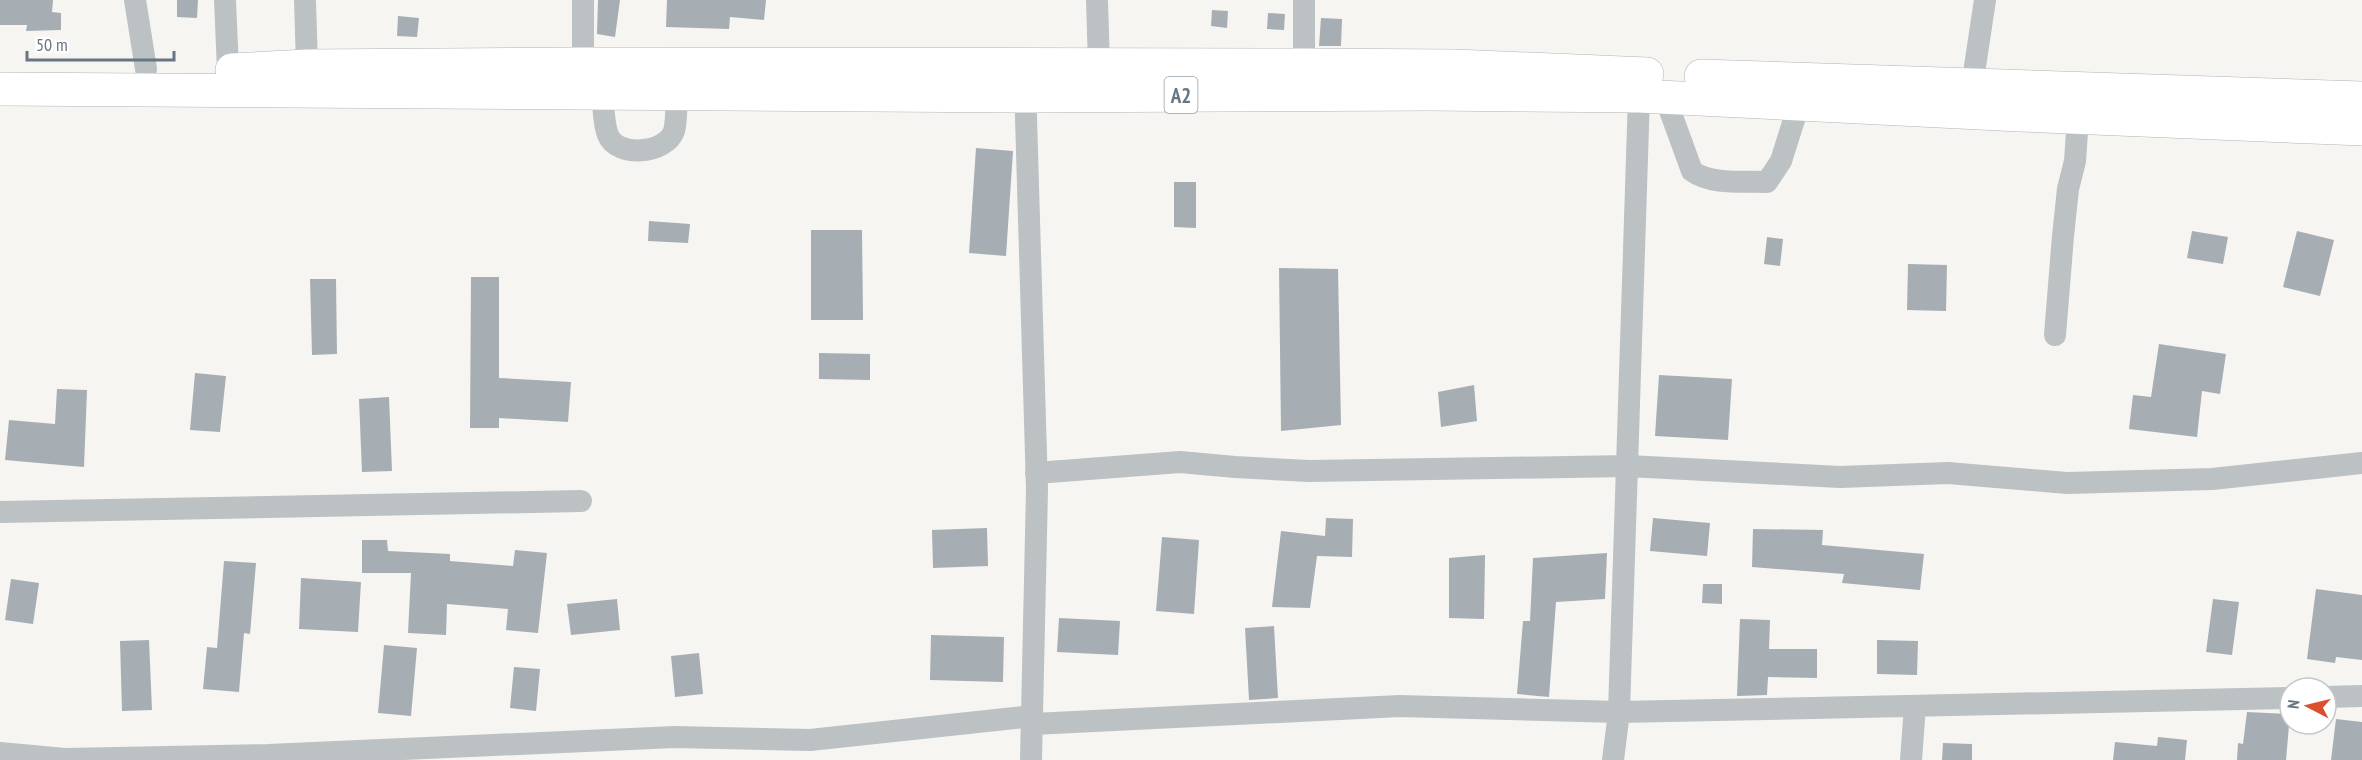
<svg xmlns="http://www.w3.org/2000/svg" width="2362" height="760" font-family="'PT Sans Narrow',sans-serif">
	<rect width="100%" height="100%" fill="#f6f5f2"/>
	<path fill="#a6aeb3" d="M0,0H53L52,12L61,13V30L26,31L27,25H0Z
		M177,0H198L197,18L177,17Z
		M598,0H620L615,37L597,34Z
		M667,0H766L764,20L730,17L729,29L666,27Z
		M1212,10L1228,11L1227,28L1211,26Z
		M1268,13L1285,14L1284,30L1267,29Z
		M398,16L419,18L417,37L397,36Z
		M1321,18L1342,19L1341,46H1319Z
		M976,148L1013,151L1006,256L969,253Z
		M1174,182H1196V228L1174,227Z
		M649,221L690,224L688,243L648,241Z
		M811,230H862L863,320H811Z
		M2192,231L2228,237L2223,264L2187,258Z
		M2297,231L2334,240L2320,296L2283,287Z
		M1767,237L1783,239L1780,266L1764,264Z
		M1908,264L1947,265L1946,311L1907,310Z
		M1279,268L1338,269L1341,425L1281,431Z
		M471,277H499V378L571,382L568,422L499,418V428H470Z
		M310,279H336L337,354L312,355Z
		M2159,344L2226,354L2220,394L2202,391L2197,437L2129,429L2133,395L2151,397Z
		M819,353L870,354V380L819,379Z
		M195,373L226,376L220,432L190,430Z
		M1659,375L1732,379L1728,440L1655,436Z
		M1474,385L1477,421L1441,427L1438,392Z
		M57,389L87,390L84,467L5,460L9,420L55,424Z
		M389,397L392,471L362,472L359,399Z
		M1326,518L1353,519L1352,557L1317,556L1310,608L1272,607L1281,531L1325,536Z
		M1653,518L1710,523L1707,556L1650,551Z
		M987,528L988,566L933,568L932,530Z
		M1753,529L1823,530L1822,545L1924,554L1920,590L1842,583L1844,574L1752,567Z
		M1162,537L1199,540L1194,614L1156,611Z
		M362,540H387L388,551L450,554V561L513,566L515,550L547,553L538,633L506,630L508,609L447,604L446,635L408,633L411,573H362Z
		M1607,553L1605,599L1556,602L1549,697L1517,694L1523,621H1530L1533,558Z
		M1485,555L1484,619L1449,618V558Z
		M224,561L256,563L250,634L244,633L239,692L203,689L207,647L217,648Z
		M301,578L361,582L358,632L299,629Z
		M11,579L39,583L33,624L5,620Z
		M1703,584H1722V604L1702,603Z
		M2316,589L2362,595V660L2336,657L2335,663L2307,659Z
		M617,599L620,630L571,635L567,604Z
		M2213,599L2239,602L2232,655L2206,652Z
		M1059,618L1120,621L1118,655L1057,652Z
		M1740,619L1770,620L1769,649H1817V678L1768,677L1767,695L1737,696Z
		M1274,626L1278,698L1249,700L1245,628Z
		M931,635L1004,637L1003,682L930,680Z
		M149,640L152,710L122,711L120,641Z
		M1877,640L1918,641L1917,675L1877,674Z
		M384,645L417,648L411,716L378,713Z
		M699,653L703,694L675,697L671,656Z
		M514,667L540,669L536,711L510,708Z
		M2247,712L2290,714L2286,760H2237L2238,743L2243,744Z
		M2336,719L2362,722V760H2331Z
		M2158,737L2187,740L2185,760H2113L2115,742L2157,746Z
		M1943,743L1972,744V760H1942Z"/>
	<g fill="none" stroke-linecap="round" stroke-linejoin="round">
		<g stroke="#b0b4b7" stroke-width="34">
			<path id="highway" d="M232,70L307,66L583,64L1304,65L1455,66L1647,74
				M1701,76L2362,98
				M0,89L1026,96L1430,94L1639,96L2020,115L2362,129"/>
		</g>
		<path stroke="#bcc1c4" stroke-width="22" d="M135,0L146,69
			M225,0L228,70
			M305,0L307,66
			M1097,0L1099,66
			M583,64V0
			M1304,65V0
			M1025,84L1037,489L1031,760
			M1972,86L1985,0
			M602,93C604,106 603,123 608,135C617,158 666,154 674,131C677,120 676,105 677,94
			M1665,97L1692,171C1711,185 1743,181 1767,182L1781,161L1799,104
			M2055,335L2063,236L2068,189L2075,161L2078,117
			M1036,473L1180,462L1235,467L1309,471L1628,466L1840,477L1948,473L2067,483L2212,479L2362,463
			M0,512L581,501
			M2326,697L2362,696
			M1033,724L1400,706L1619,712L2290,698
			M0,753L65,759L268,755L675,737L810,740L1033,716
			M1613,760L1619,712L1639,96
			M1911,760L1915,706"/>
		<use href="#highway" stroke="#fff" stroke-width="33"/>
	</g>
	<g text-anchor="middle" dominant-baseline="central" stroke-width="6" stroke-linejoin="round" paint-order="stroke">
		<rect fill="#fff" stroke="#949fa8" stroke-width="1.5" x="1164.5" y="77" width="33" height="36" rx="4.5"/>
		<g font-size="21" font-weight="bold" fill="#667682">
			<text x="1181" y="95">A2</text>
		</g>
	</g>
	<g transform="translate(2308 706) rotate(277)"><circle r="28" fill="#ffffff" stroke="#c2c8cd" stroke-width="1.5"/>
	<path d="M0-4.5L10 22L0 15L-10 22Z" fill="#da502e"/>
	<text y="-9" font-size="16" font-weight="bold" text-anchor="middle" fill="#667682">N</text>
	</g>
	<path d="M27 51v9h147v-9" fill="none" stroke="#667682" stroke-width="3"/>
	<text x="36" y="51" font-size="18" fill="#667682" stroke="#ffffff" stroke-width="4.5" paint-order="stroke">50 m</text>
</svg>
